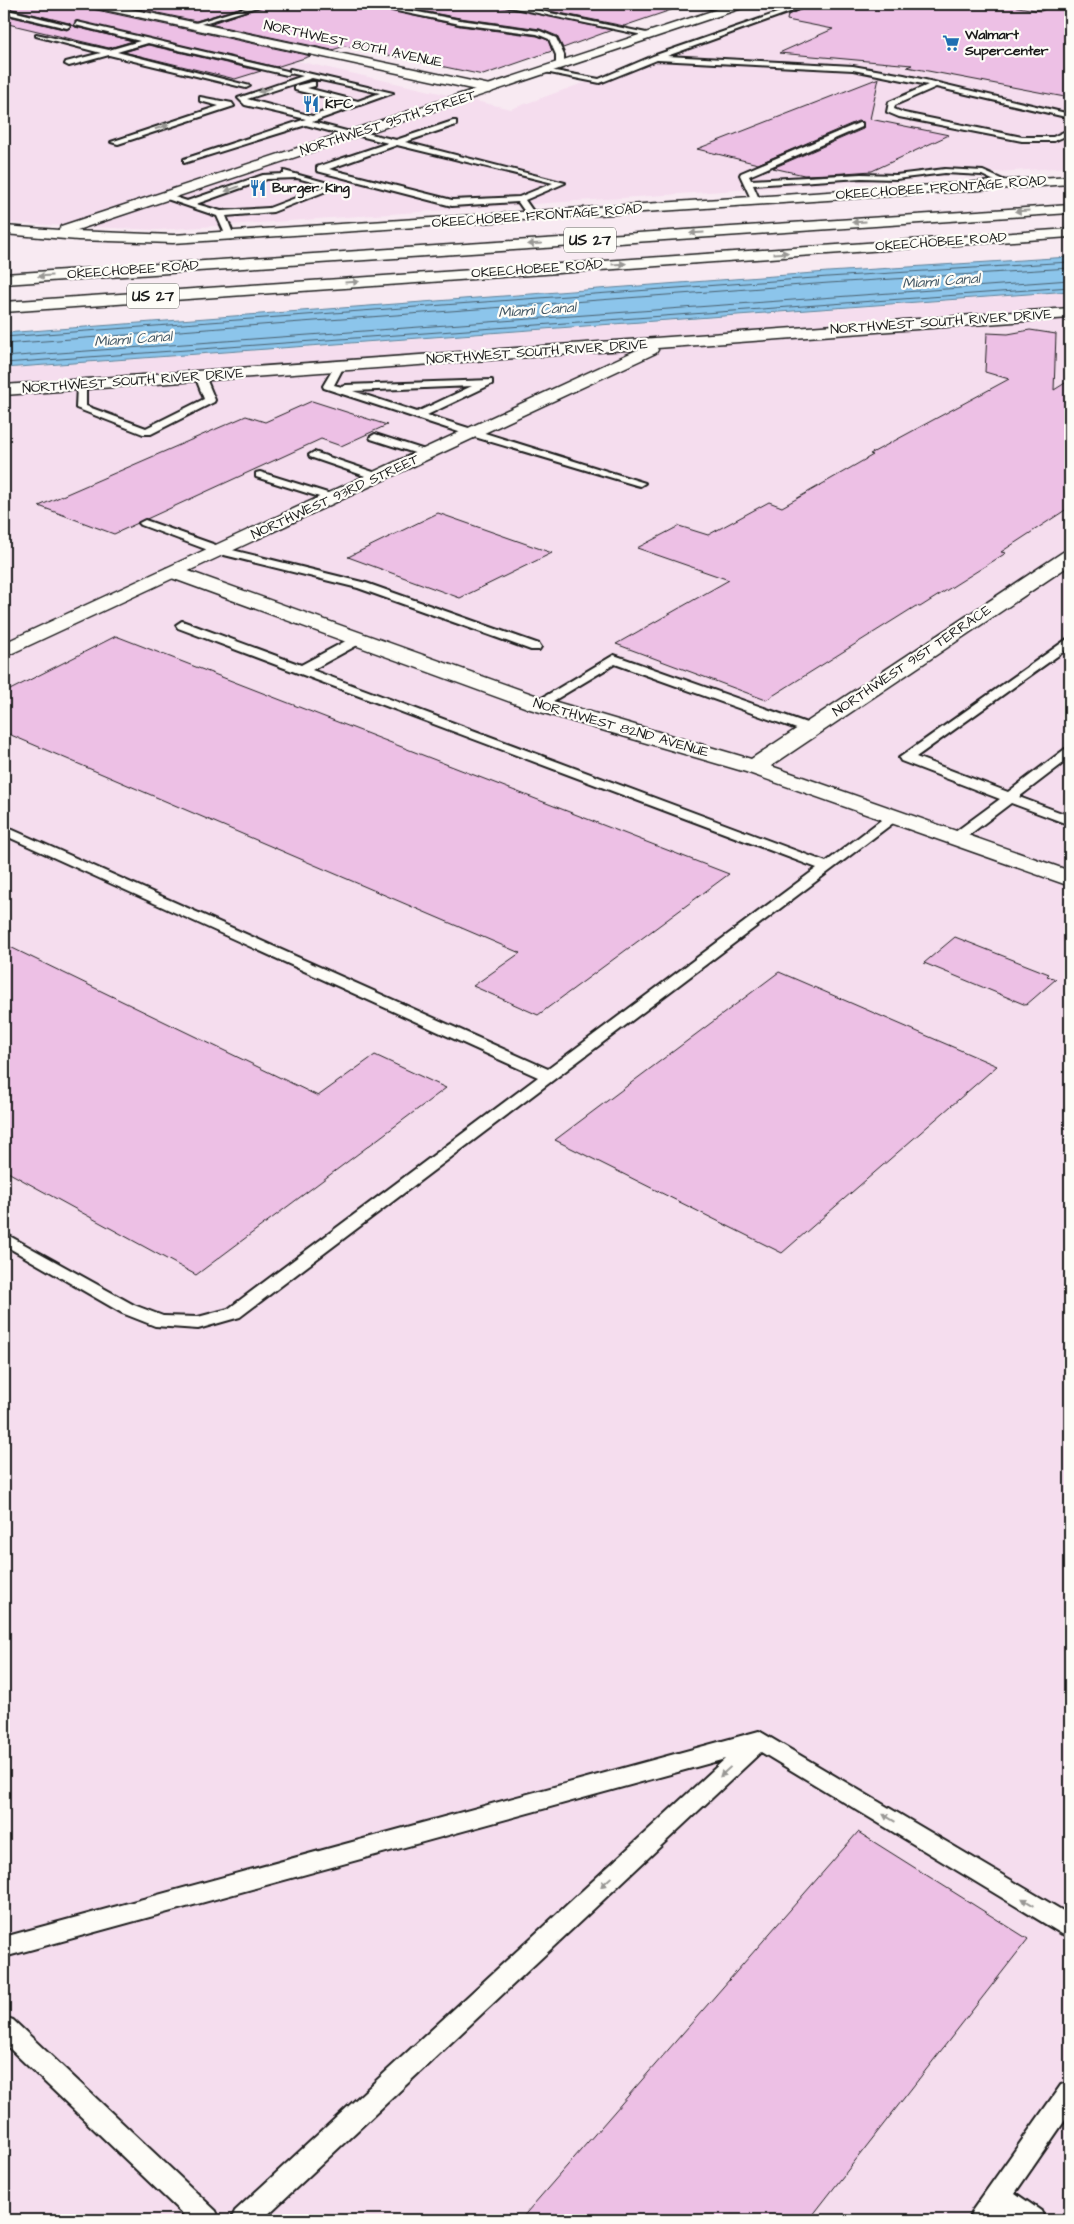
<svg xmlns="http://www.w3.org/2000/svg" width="1074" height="2224" font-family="'Architects Daughter',sans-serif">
	<rect width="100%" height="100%" fill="#f8eaf2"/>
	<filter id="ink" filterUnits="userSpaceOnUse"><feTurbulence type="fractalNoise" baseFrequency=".02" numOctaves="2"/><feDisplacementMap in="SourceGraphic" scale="10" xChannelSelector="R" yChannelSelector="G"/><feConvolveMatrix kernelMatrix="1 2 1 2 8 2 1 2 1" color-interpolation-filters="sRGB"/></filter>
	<g filter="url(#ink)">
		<path fill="#f5ddee" d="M4,4H42L511,109L802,4H1070V167L158,230L4,223Z
			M1070,292V2220H4V369Z"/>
		<path fill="#8cc5eb" stroke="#5f8198" d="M1070,257V291L4,368V333L828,272Z"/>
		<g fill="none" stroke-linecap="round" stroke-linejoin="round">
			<path stroke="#49606f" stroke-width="1" d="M4,337L828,277L1070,262
				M4,344L829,283L1070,268
				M4,357L1070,280
				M4,363L1070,287"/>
		</g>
		<path fill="#edc0e5" stroke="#1c1c1c" d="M4,4H84L92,9L311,56L276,67L75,21V27L133,41L109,48L4,23V15L67,30L72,26L69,23L4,7Z
			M115,4H252L196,21Z
			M269,4H361L460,26L537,36L548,40L552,51L483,75L345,46L332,50L209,24Z
			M384,4H493L612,30L563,48L557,36L540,29L460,18Z
			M515,4H673L674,9L624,26Z
			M814,4H1001L1041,11L1058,4H1070V98L907,67L912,65L779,53L833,29L787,20L788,15Z
			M148,45L261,71L235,79L124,52Z
			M879,78L870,119L949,135L872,171L830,174L804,175L773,168L863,129V122L858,121L758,164L697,149Z
			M1030,330L1056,334L1054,390L1070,380V507L1001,552L1006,553L920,607L916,606L766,700L616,644L729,580L637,548L679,526L708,535L769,502L782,507L873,455L870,454L1009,379L985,372L987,333L1008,334Z
			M312,401L387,425L341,446L321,439L114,534L39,506L246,416L265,422Z
			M438,513L552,553L460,598L348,557Z
			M116,636L729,874L538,1015L473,986L520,953L4,732V693Z
			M955,937L1049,974L1047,976L1056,979L1026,1005L924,963Z
			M4,944L318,1096L375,1055L446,1088L196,1275L4,1170Z
			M779,972L997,1066L782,1253L555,1140Z
			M858,1832L1028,1939L809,2220H520Z"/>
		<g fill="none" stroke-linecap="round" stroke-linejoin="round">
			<g stroke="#1c1c1c" stroke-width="4">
				<path id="service" d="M258,4H267L194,26L189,25Z
					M363,4H375L460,20L540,31L556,38L564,55V66L560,68L556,66V55L549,39L537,34L460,24Z
					M495,4H507L656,35L652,37Z
					M693,4H705L730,10L727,12Z
					M803,4H812L667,56L853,66L904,75L1070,114V118L936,87L895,105L894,109L904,113L1022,137H1053L1070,129V134L1054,141H1022L899,117L887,112L889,102L928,85L853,70L657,60L600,83L540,71L544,69L599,79L653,56Z
					M4,9L69,25L70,26L67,28L4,13Z
					M77,22L287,71L291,73L287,75L148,43L117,52L250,86L246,88L109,55L69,66L65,64L66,62L101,53L36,36V34L109,50L140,41L75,25Z
					M290,69L393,93L312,122L354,133L358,131L396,140L453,121H456V125L405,142L565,183L525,200L537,217L533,220L530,219L518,202L452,206L317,171V167L388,143L356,135L352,137L306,125L184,163V159L306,119L245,105L238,98L303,76L290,73ZM312,78L380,93L358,101L307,88L315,86V82H312L295,86V90L350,103L312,116L247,99ZM397,145L553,183L519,197L452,200L329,169Z
					M200,97L232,103L234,106L118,144L111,142L219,106L200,101Z
					M859,123H862V127L749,176L751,180L861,174L896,175L945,169L983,171L1010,183L1003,185L982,175L945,173L896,179L861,178L753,185L760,201L753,203L740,175L741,173Z
					M284,171L339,186L273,212L226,216L234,236L230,239L226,236L217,216L161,197L165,194L187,201L263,175L284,174ZM297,178L327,186L269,208L221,211L196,204L267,179Z
					M339,363L344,366L334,385L342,387L346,385L492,380V384L427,415L645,483L640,486L636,485L468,435L324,388L323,386L336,364ZM472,386L417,412L353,391Z
					M196,374L205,376L215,400L214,402L151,434H143L76,408L77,385L86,383V406L146,428L204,399L195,376Z
					M375,434L431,452L432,454L427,457L371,439L370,437Z
					M314,452L382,475L383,477L378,480L374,479L310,457L309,455Z
					M260,472L337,496L338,498L333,501L329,500L256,477V473Z
					M145,520L224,548L366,583L539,644L541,647L539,650H531L358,588L216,553L141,525L139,523Z
					M182,621L301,665L355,636H363L365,639L363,642L312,670L826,862L889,814H899L901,817L240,1317L198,1329L155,1326L122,1313L4,1245V1233L134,1305L163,1316L198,1317L228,1309L538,1077L4,835V826L548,1069L817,868L178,628L176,625Z
					M1070,637V647L916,757L1008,792L1065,749L1070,748V758L1019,797L1070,816V825L1011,803L961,841H951L949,838L951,835L1000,799L901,761L899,758Z
					M614,655L815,726L816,729L810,733L805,732L615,664L543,707H533L532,704Z
					M759,1731L1070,1915V1937L1062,1934L761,1752L262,2220H231L235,2211L725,1759L4,1957V1937Z
					M4,2017L13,2020L216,2211L220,2220H189L4,2043Z
					M1070,2082V2113L1015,2193L1041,2211L1045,2220H1011L1001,2213L996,2220H968L972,2211L1061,2085Z"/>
			</g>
			<g stroke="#1c1c1c" stroke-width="3">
				<path id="minor" d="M86,4H107L490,85L496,89L490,93L92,7Z
					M1070,550V565L771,766L1070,871V886L746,772L530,709L166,576L163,572L166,568H180L546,699L751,759L1063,552Z"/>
			</g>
			<g stroke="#1c1c1c" stroke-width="3">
				<path id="tertiary" d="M733,4H750L748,6L74,231L173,235L1070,176V184L173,243L78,240L4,234V226L59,230L61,226Z
					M1070,308V318L657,348L658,350L656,353L4,657V643L639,349L4,395V385Z"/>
			</g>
			<g stroke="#1c1c1c" stroke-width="3">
				<path id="trunk" d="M1070,205V213L4,284V274Z
					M1070,229V237L4,312V302Z"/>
			</g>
			<use href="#service" fill="#fdfcf7" fill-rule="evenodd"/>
			<use href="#minor" fill="#fdfcf7" fill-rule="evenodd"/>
			<use href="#tertiary" fill="#fdfcf7" fill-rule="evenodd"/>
			<use href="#trunk" fill="#fdfcf7" fill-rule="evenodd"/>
		</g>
		<defs><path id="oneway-solid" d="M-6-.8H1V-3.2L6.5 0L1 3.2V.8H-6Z" transform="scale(1.25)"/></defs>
		<g fill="#989794">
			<use href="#oneway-solid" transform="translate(265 90) rotate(162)"/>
			<use href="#oneway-solid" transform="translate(162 127) rotate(-18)"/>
			<use href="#oneway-solid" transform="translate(232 189) rotate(161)"/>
			<use href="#oneway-solid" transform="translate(1022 211) rotate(177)"/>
			<use href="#oneway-solid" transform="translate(859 222) rotate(176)"/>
			<use href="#oneway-solid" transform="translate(697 233) rotate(176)"/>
			<use href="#oneway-solid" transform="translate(535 244) rotate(176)"/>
			<use href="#oneway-solid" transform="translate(781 253) rotate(-4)"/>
			<use href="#oneway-solid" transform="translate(619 264) rotate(-4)"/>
			<use href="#oneway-solid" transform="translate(45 276) rotate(176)"/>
			<use href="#oneway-solid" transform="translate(352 282) rotate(-4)"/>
			<use href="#oneway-solid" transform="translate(725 1772) rotate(137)"/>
			<use href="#oneway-solid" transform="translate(889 1818) rotate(-149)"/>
			<use href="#oneway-solid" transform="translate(606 1882) rotate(137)"/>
			<use href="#oneway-solid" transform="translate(1028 1902) rotate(-149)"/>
		</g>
	</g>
	<defs>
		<g id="supermarket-bare" transform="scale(1.35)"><path d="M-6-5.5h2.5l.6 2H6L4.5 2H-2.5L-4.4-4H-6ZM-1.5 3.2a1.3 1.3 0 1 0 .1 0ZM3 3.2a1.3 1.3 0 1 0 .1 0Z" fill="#1f6fb2" stroke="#fdfcf7" stroke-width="2.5" paint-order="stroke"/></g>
		<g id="restaurant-bare" transform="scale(1.35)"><path d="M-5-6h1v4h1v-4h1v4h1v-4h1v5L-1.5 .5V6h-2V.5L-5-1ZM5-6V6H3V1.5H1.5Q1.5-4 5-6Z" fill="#1f6fb2" stroke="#fdfcf7" stroke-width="2.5" paint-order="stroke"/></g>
	</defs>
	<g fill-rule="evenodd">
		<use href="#supermarket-bare" x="951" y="43"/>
		<use href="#restaurant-bare" x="311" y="104"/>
		<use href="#restaurant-bare" x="258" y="188"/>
	</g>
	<g text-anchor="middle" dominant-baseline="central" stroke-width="4.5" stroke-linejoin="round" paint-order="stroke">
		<g font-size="14" font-weight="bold" fill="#1c1c1c" stroke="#fdfcf7" text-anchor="start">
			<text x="965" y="35">Walmart<tspan x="965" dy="16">Supercenter</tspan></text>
			<text x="325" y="104">KFC</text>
			<text x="272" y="188">Burger King</text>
		</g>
		<g font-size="14" fill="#1c1c1c" stroke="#fdfcf7">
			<text transform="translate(353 44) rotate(12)">NORTHWEST 80TH AVENUE</text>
			<text transform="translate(388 123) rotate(-18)">NORTHWEST 95TH STREET</text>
			<text transform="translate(941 188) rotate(-4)">OKEECHOBEE FRONTAGE ROAD</text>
			<text transform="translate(537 216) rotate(-4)">OKEECHOBEE FRONTAGE ROAD</text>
			<text transform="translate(941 242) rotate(-4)">OKEECHOBEE ROAD</text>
			<text transform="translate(537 269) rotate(-4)">OKEECHOBEE ROAD</text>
			<text transform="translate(133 270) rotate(-4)">OKEECHOBEE ROAD</text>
			<text transform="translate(941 322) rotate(-4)">NORTHWEST SOUTH RIVER DRIVE</text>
			<text transform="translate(537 352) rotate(-4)">NORTHWEST SOUTH RIVER DRIVE</text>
			<text transform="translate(133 381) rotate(-4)">NORTHWEST SOUTH RIVER DRIVE</text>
			<text transform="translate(335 497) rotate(-25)">NORTHWEST 93RD STREET</text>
			<text transform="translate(912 661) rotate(-34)">NORTHWEST 91ST TERRACE</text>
			<text transform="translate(621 728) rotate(16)">NORTHWEST 82ND AVENUE</text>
		</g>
		<g fill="#fdfcf7" stroke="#605f5e" stroke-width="1">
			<rect x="564" y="227.5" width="52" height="25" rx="4"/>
			<rect x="127" y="283.5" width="52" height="25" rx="4"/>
		</g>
		<g font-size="15" font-weight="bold" fill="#1c1c1c">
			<text x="590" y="240">US 27</text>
			<text x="153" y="296">US 27</text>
		</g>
		<g font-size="15" font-style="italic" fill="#435764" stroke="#fdfcf7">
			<text transform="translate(941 281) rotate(-4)">Miami Canal</text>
			<text transform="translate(537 310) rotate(-4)">Miami Canal</text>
			<text transform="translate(133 339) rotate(-4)">Miami Canal</text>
		</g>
	</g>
	<rect width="1074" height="2224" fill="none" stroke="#fdfcf7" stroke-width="20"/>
	<rect x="10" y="10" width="1054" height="2204" fill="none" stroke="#1c1c1c" stroke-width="2" filter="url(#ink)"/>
</svg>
